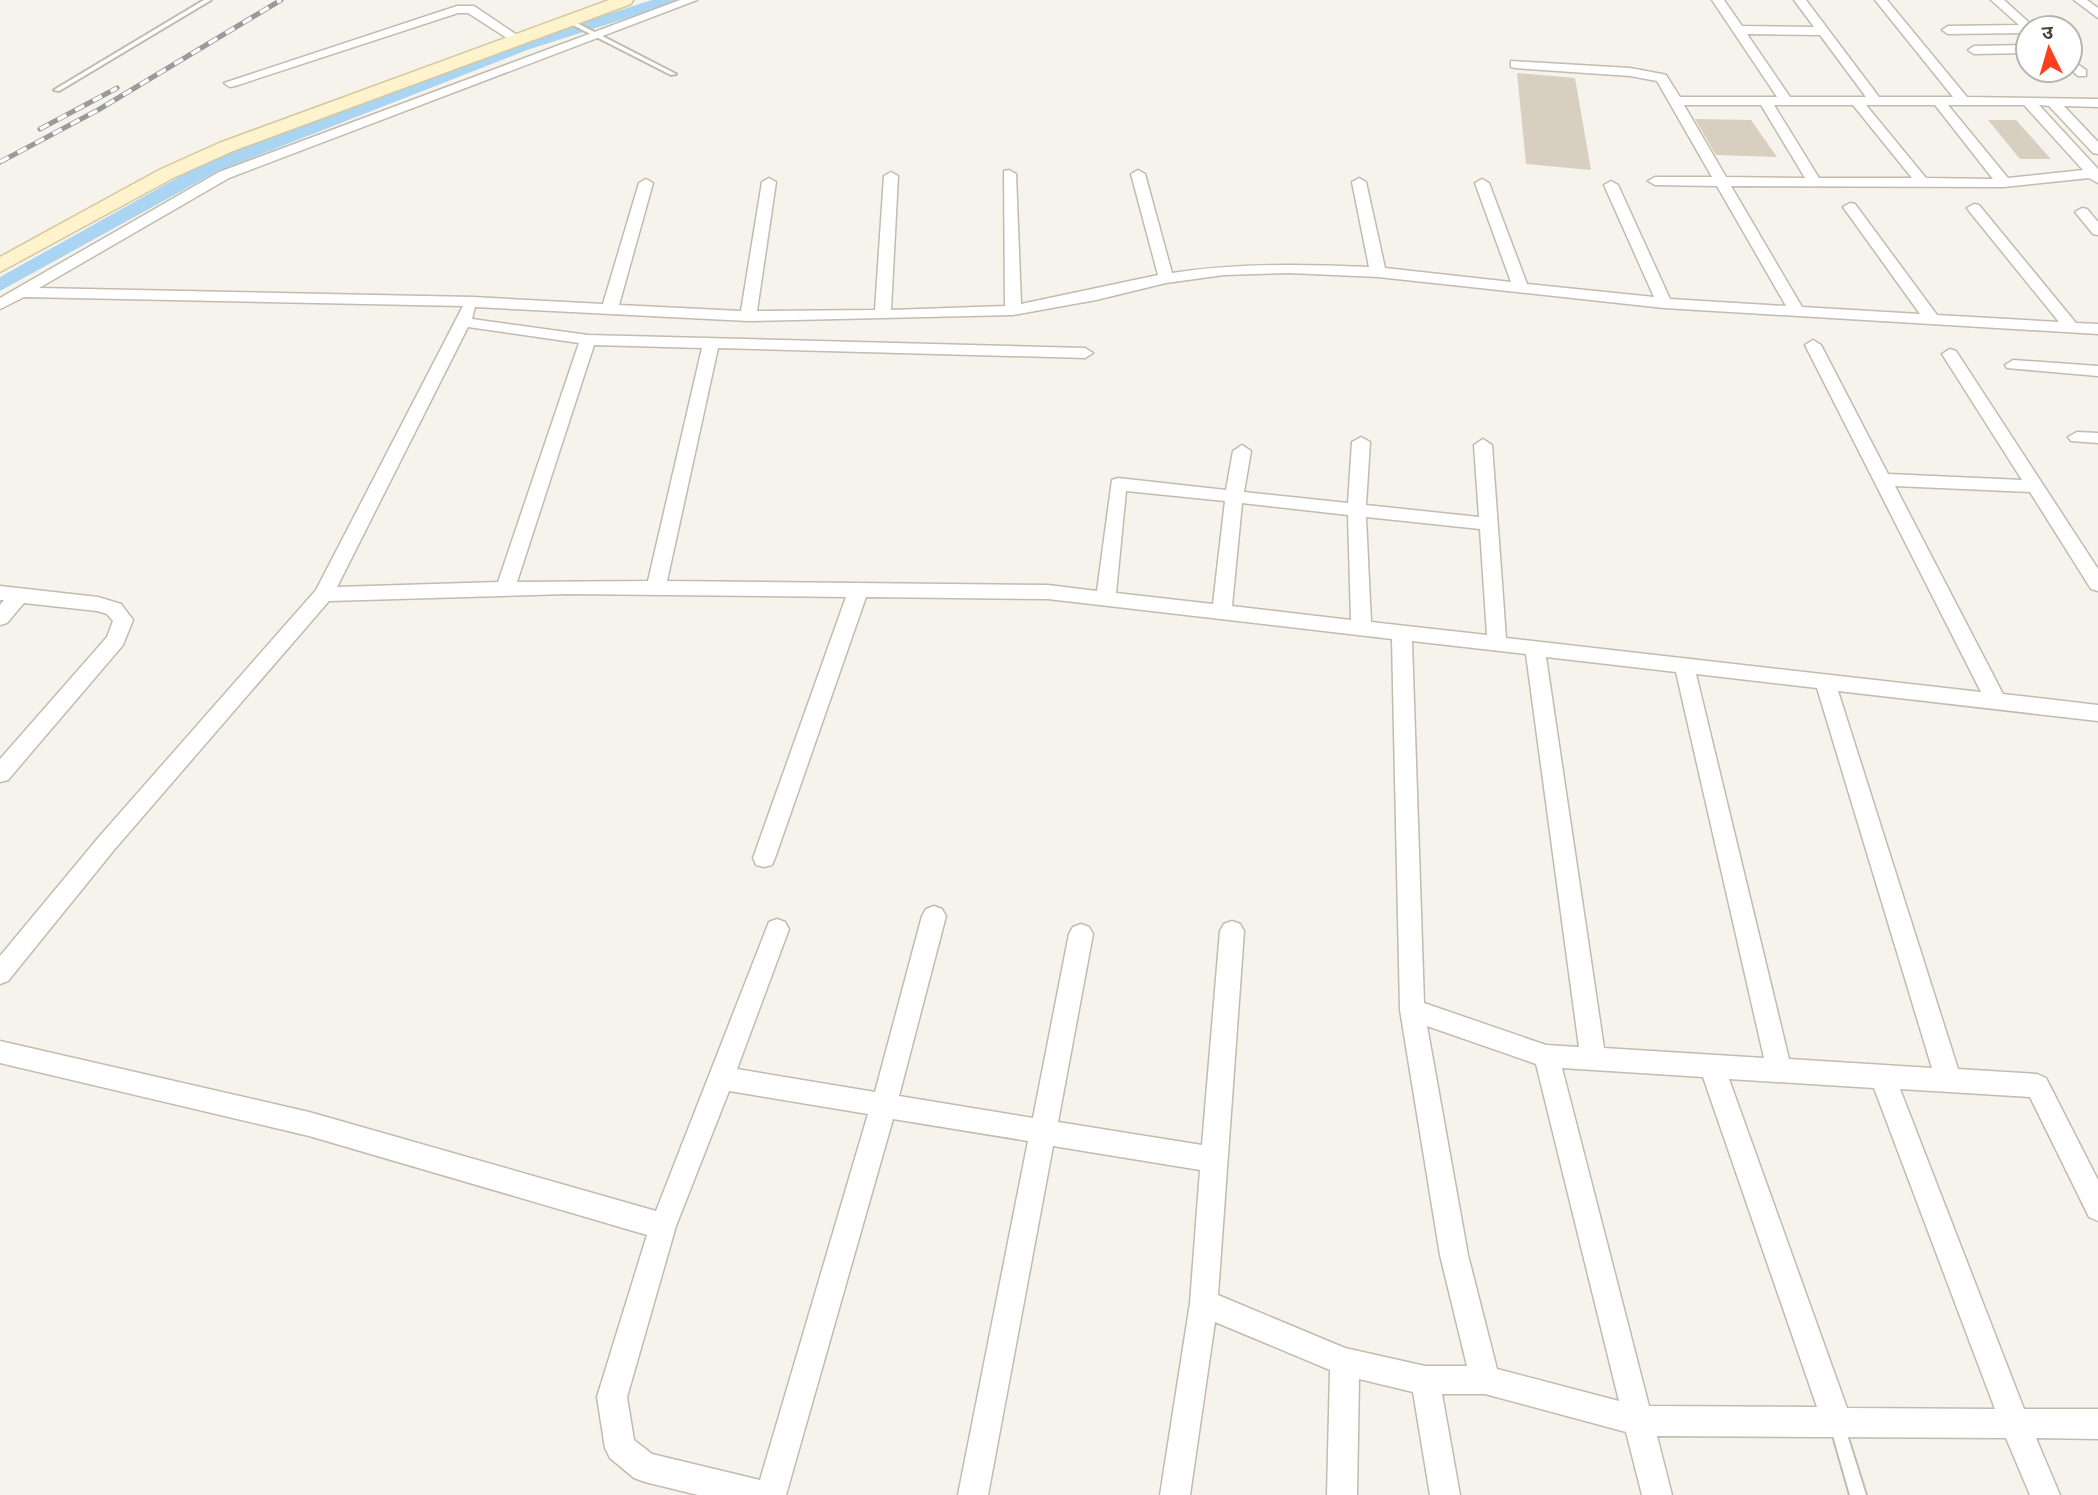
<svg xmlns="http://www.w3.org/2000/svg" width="2098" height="1495" font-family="'Alegreya Sans','Noto Sans Devanagari',sans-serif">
	<rect width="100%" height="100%" fill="#f6f3ec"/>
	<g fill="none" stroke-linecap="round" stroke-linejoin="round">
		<path fill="#a9d4f2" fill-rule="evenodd" d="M652,0H676L674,3L527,50L216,172L0,291V277L202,164L515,44Z"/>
	</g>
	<path fill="#d8cfc1" d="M1517,73L1575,78L1591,170L1526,164Z
		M1695,119L1751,120L1777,157L1716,155Z
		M1988,120H2016L2051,159H2020Z"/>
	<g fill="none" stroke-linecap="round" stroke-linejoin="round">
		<g stroke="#c2bbae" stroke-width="4">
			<path id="lane" d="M204,0H211L59,91L54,90Z
				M565,19H569L676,74L671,75L565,21Z
				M1837,1418L1842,1420L1844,1425L1866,1495H1850L1830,1425L1832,1420Z"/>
		</g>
		<g stroke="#c2bbae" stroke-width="3">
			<path id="street" d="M680,0H697L229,178L39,288L473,297L603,304L639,183L646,179L653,183L619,305L741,311L762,182L769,178L776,182L757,311L875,310L884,176L891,172L898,176L891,310L1005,306L1004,171L1009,170L1016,174L1021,304L1158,275L1131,174L1138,170L1145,174L1172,273C1238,263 1303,264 1369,267L1352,182L1359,178L1366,182L1385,268L1511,282L1475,183L1482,179L1489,183L1527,284L1654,297L1604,185L1611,181L1618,185L1670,299L1786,306L1717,186L1655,185L1648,181L1655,177H1712L1657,81L1630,76L1515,68L1511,67V61L1630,68L1662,74L1666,75L1680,97H1777L1712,0H1724L1742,26L1814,27L1794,0H1806L1879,97H1953L1875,0H1887L1967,97L2098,99V107L2064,106L2098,142V154L2093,153L2049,106L2039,105L2098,169V183L2089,178L2004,187L1731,186L1802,307L1920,314L1843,207L1850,203L1855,204L1937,315L2059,322L1969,211L1967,208L1974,204L1979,205L2076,323L2098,324V334L1664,308L1378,277L1290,273L1224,275L1166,283L1096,300L1013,315L748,321L475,307L472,319L588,335L1085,348L1093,353L1085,358L718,348L667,581L1048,585L1097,591L1112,480L1118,478L1226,490L1233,451L1242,445L1251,451L1244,492L1348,503L1352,442L1361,437L1370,442L1366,505L1479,517L1474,445L1483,439L1492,445L1506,638L1981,692L1805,345L1813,340L1821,345L1888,474L2022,480L1942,354L1950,349L1956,351L2098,569V591L2091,589L2030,492L1895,486L2003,694L2098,705V721L1838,691L1958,1069L2037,1074L2046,1078L2098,1180V1221L2089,1217L2030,1097L1900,1089L2024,1409H2098V1439L2036,1438L2060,1495H2030L2006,1438L1657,1436L1672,1495H1642L1626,1432L1485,1394H1442L1460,1495H1430L1413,1392L1359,1379L1357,1495H1327L1330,1370L1215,1322L1190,1495H1160L1190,1303L1200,1170L1053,1146L988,1495H958L1028,1141L893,1119L786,1495H698L645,1482L634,1478L610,1458L605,1448L597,1397L647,1235L309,1136L0,1063V1041L309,1112L656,1211L769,922L777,919L785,922L789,929L737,1069L875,1092L922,916L926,909L934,906L942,909L946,916L899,1096L1033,1118L1069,934L1073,927L1081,924L1089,927L1093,934L1058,1122L1202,1145L1220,931L1224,924L1232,921L1240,924L1244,931L1218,1295L1345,1348L1425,1366H1467L1440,1255L1400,1010L1392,639L1048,599L866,597L775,858L772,865L764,867L756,865L753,858L846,597L568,594L329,601L114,850L8,981L0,984V956L98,838L316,590L463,306L24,297L0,309V298L219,172ZM1747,34L1820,35L1866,97H1790ZM1684,105H1761L1805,178L1726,177ZM1774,105H1853L1912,178H1819ZM1866,105H1935L1993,179L1926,178ZM1948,105H2024L2083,170L2008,178ZM468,327L579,343L498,582L337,587ZM594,345L702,348L648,581L517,582ZM1126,491L1225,501L1213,604L1116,593ZM1242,503L1348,515L1351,620L1232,606ZM1366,517L1480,529L1487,635L1371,622ZM1412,641L1526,654L1579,1047L1546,1045L1424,1003ZM1546,657L1676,672L1764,1058L1604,1048ZM1696,674L1817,688L1932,1068L1789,1059ZM1427,1026L1536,1064L1619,1401L1497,1369L1468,1255ZM1562,1068L1703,1077L1817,1407L1649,1406ZM1729,1079L1874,1088L1995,1409L1847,1408ZM729,1091L868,1114L760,1480L652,1454L634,1440L627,1397L676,1226Z
				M1991,0H2004L2035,28H2028V33L1948,34L1942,30L1948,26L2019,25Z
				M2074,0H2087L2098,8V18Z
				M457,6H474L523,39L513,42L468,13H458L235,86L230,87L224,83Z
				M2028,45V53L1974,54L1968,50L1974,46Z
				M2070,59L2086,70V76H2078L2070,69Z
				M2082,208L2087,209L2098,222V235L2093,234L2075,212Z
				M2013,360L2098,366V376L2007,368L2005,365Z
				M2077,432L2098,433V443L2071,441L2068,437Z
				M0,586L98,597L121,604L133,620L123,645L8,780L0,782V759L107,637L113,621L107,614L97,611L24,603L7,623L0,625V605L4,600H0Z"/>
		</g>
		<g stroke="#d6c79b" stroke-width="3">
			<path id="secondary" d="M609,0H633L631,4L233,151L173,178L0,272V257L159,170L219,143Z"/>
		</g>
		<use href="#lane" fill="#fff" fill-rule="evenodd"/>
		<use href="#street" fill="#fff" fill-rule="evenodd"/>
		<use href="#secondary" fill="#fff3cd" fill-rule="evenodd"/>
		<g stroke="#9a9a9a" stroke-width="5">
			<path id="rail" d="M40,129L117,88
				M0,162L98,110L281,0"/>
		</g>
		<use href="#rail" stroke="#fff" stroke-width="3.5" stroke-dasharray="10" stroke-linecap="butt"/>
	</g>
	<g transform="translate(2049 49) rotate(355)"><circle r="33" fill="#ffffff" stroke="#b7b4b0" stroke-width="2"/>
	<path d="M0-5L12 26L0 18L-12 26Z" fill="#fc3f1d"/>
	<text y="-10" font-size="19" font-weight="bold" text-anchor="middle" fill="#4b4439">उ</text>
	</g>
</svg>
